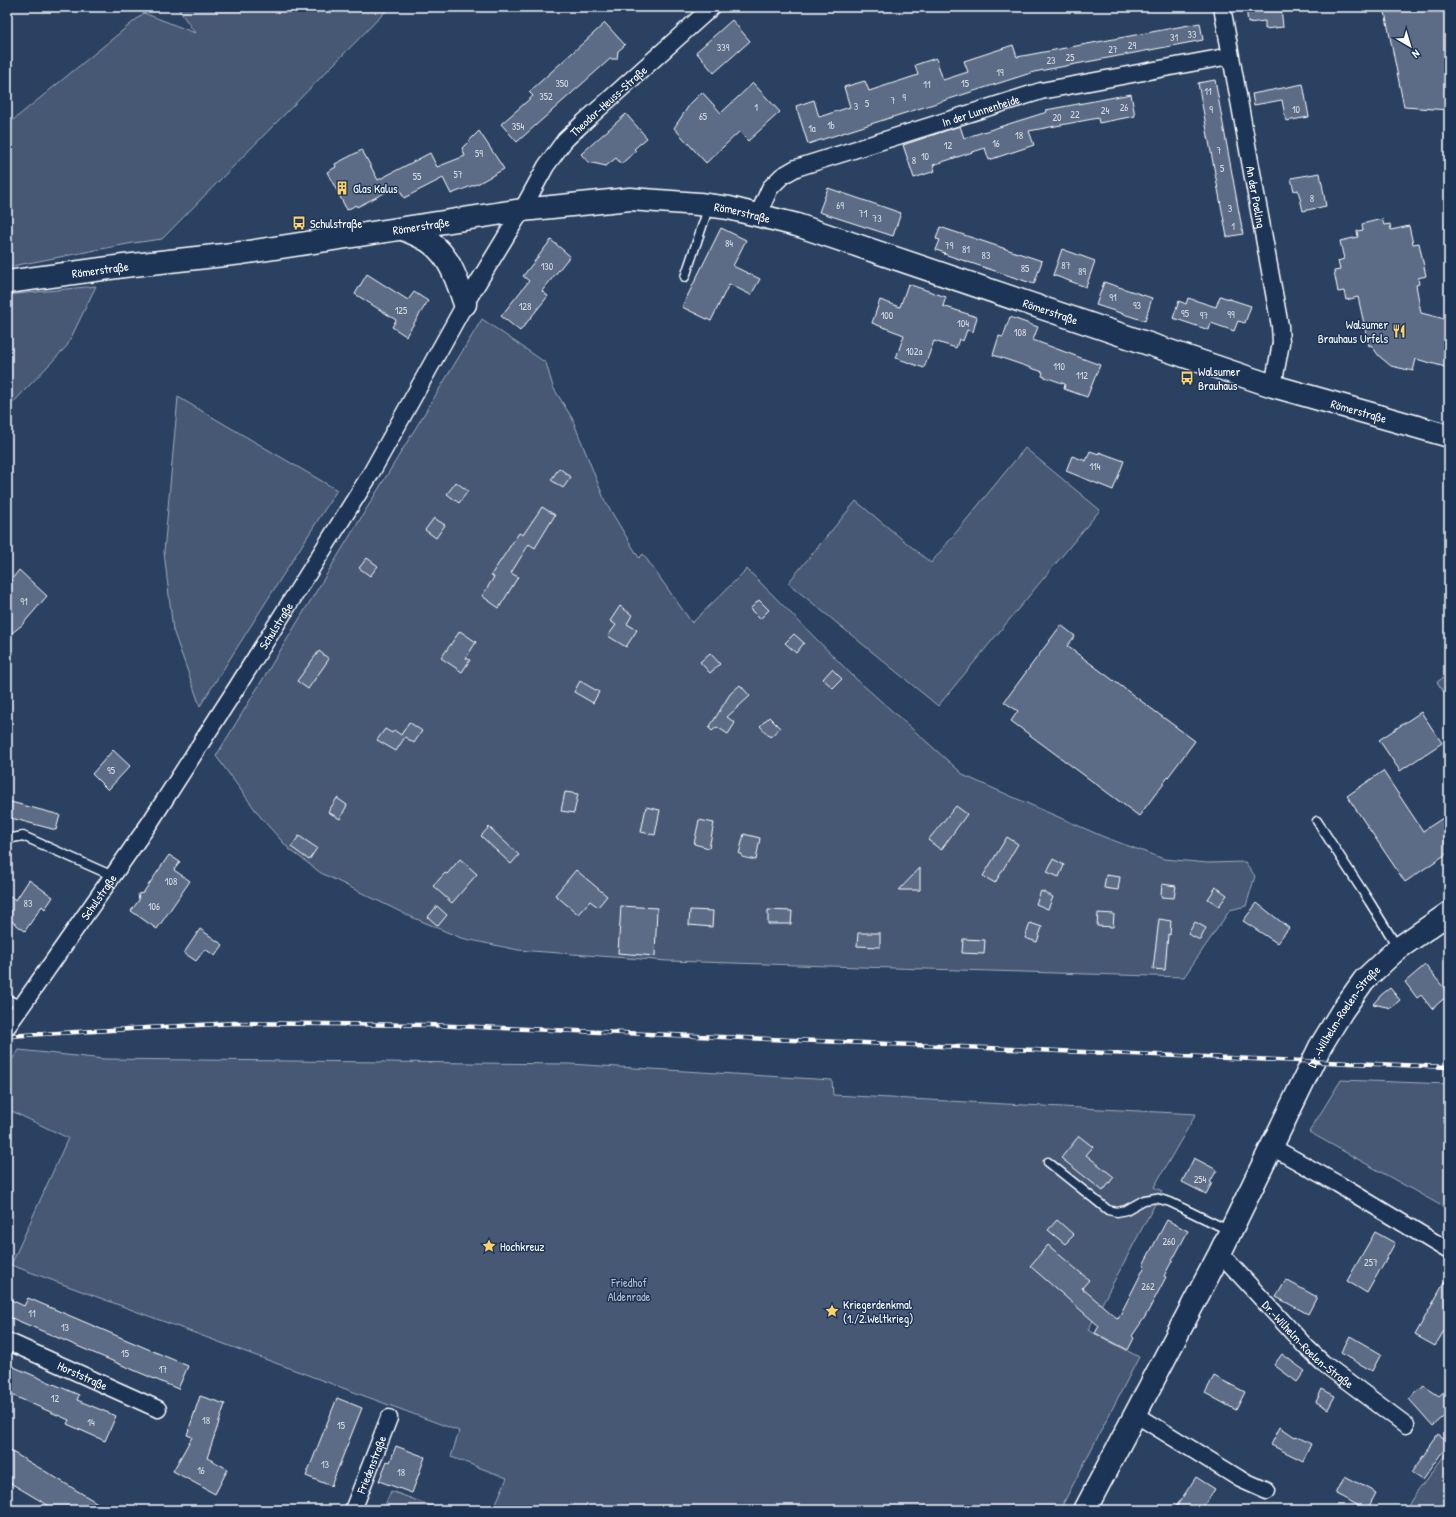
<svg xmlns="http://www.w3.org/2000/svg" width="1456" height="1517" font-family="'Patrick Hand',sans-serif">
	<rect width="100%" height="100%" fill="#2a4161"/>
	<filter id="ink" filterUnits="userSpaceOnUse"><feTurbulence type="fractalNoise" baseFrequency=".025" numOctaves="2"/><feDisplacementMap in="SourceGraphic" scale="8" xChannelSelector="R" yChannelSelector="G"/><feConvolveMatrix kernelMatrix="1 2 1 2 8 2 1 2 1" color-interpolation-filters="sRGB"/></filter>
	<g filter="url(#ink)">
		<path fill="#465975" stroke="#a2acba" d="M177,7H390L162,239L133,243L7,267V125L144,13L195,33Z
			M96,286L67,346L7,409V295Z
			M482,319L546,363L553,387L572,418L605,501L639,558L643,554L692,623L747,569L854,677L965,776L1104,837L1164,859L1208,863L1245,862L1255,876L1246,906L1230,910L1184,977L668,961L518,950L461,938L407,915L321,873L289,849L262,819L216,756Z
			M178,397L337,490L200,706L173,630L164,552Z
			M1025,448L1100,510L938,706L788,583L856,501L931,563Z
			M1449,674V700L1437,682Z
			M19,1050L104,1059L569,1064L832,1080L833,1095L1196,1114L1154,1187L1162,1191L1088,1330L1139,1357L1060,1510H493L507,1478L451,1457L459,1431L11,1265L68,1138L7,1109V1066Z
			M1341,1080L1449,1084V1210L1309,1132Z
			M1449,1449V1510H1404Z
			M391,1491L443,1510H383Z"/>
		<path fill="#5b6c86" stroke="#fff" d="M1246,7H1281L1283,27L1265,29V21L1248,23Z
			M1384,7H1449V110L1404,107Z
			M732,20L750,41L714,73L696,52Z
			M605,23L625,45L618,51L617,59H610L517,142L501,124L533,96L529,92Z
			M1200,23L1203,40L1034,72L808,144L796,106L814,100L819,117L850,107L844,87L865,81L869,91L918,75L915,65L936,58L943,80L968,72L964,61L1013,45L1017,57Z
			M1215,80L1243,234L1227,237L1198,83Z
			M753,83L780,112L748,141L739,132L706,163L674,128L690,104L702,92L721,113Z
			M1303,84L1309,117L1286,121L1282,100L1254,105L1252,94Z
			M1131,94L1135,116L1099,123L1098,118L1029,131L1034,145L989,160L985,148L933,165L935,171L914,178L903,145L960,126L964,138L1047,112L1046,110Z
			M626,114L647,138L634,149L636,151L621,164L616,158L606,166L588,162L581,154Z
			M479,131L504,169L479,183L451,194L443,178L404,198L398,186L357,207L356,205L347,210L327,172L336,167L335,164L362,150L378,180L430,153L437,167L465,156L462,148Z
			M1320,173L1326,206L1303,211L1298,190L1294,191L1291,178Z
			M828,188L901,213L893,236L819,212Z
			M1382,219L1384,225L1390,224L1391,230L1409,226L1413,244L1419,243L1426,276L1418,278L1419,284L1416,285L1421,313L1449,320V368L1416,359L1413,371L1391,366L1379,356L1371,345L1369,346L1358,297L1346,300L1344,291L1338,292L1334,271L1340,270L1338,261L1344,259L1340,241L1358,237L1357,231L1363,230L1362,224Z
			M940,227L1042,261L1034,284L944,254L945,253L936,250L940,240L936,239Z
			M721,228L746,240L733,266L760,279L751,295L729,284L711,321L682,307Z
			M551,240L570,256L542,291L548,296L520,331L501,316L529,281L523,276Z
			M1062,249L1095,261L1086,287L1053,275Z
			M367,274L408,300L414,292L428,301L406,336L392,327L396,320L355,294Z
			M1104,282L1152,298L1145,321L1096,305Z
			M908,284L946,297L943,306L977,317L973,332L967,330L963,341L959,339L956,348L934,341L924,368L896,358L904,335L872,323L880,300L900,307Z
			M1220,296L1251,306L1245,323L1238,321L1234,331L1211,323L1209,330L1173,318L1179,301L1186,304L1188,298L1216,307Z
			M1010,317L1038,327L1033,340L1100,365L1087,397L1064,389L1065,384L1042,376L1043,372L993,355L999,336L1003,337Z
			M1090,451L1099,454V452L1124,461L1113,490L1066,471L1072,456L1086,461Z
			M559,468L571,477L563,488L551,480Z
			M456,482L468,491L459,503L447,494Z
			M542,507L555,515L535,548L529,544L511,573L518,577L499,608L482,596L494,577L491,575L519,533L523,535Z
			M434,518L445,525L436,538L425,530Z
			M367,558L378,566L370,576L359,568Z
			M19,570L47,596L22,625L7,637V585Z
			M759,600L769,610L760,619L750,609Z
			M620,606L632,615L627,624L637,630L626,647L608,636L616,625L610,621Z
			M1061,625L1075,636L1067,646L1195,741L1139,816L1011,721L1018,711L1004,702Z
			M460,631L476,642L466,658L470,660L462,672L441,658Z
			M794,634L804,643L796,653L785,643Z
			M319,651L329,659L308,689L297,681Z
			M710,653L720,664L710,673L700,662Z
			M832,669L842,679L833,688L823,679Z
			M580,681L599,692L593,703L574,692Z
			M740,685L750,696L727,717L735,723L728,734L717,727L712,731L709,728L730,694Z
			M1421,712L1442,743L1400,771L1379,740Z
			M769,717L780,728L770,737L760,726Z
			M409,722L422,731L414,743L405,737L396,751L377,740L385,729L392,733L394,730L401,735Z
			M113,750L130,766L108,790L92,774Z
			M1383,771L1423,831L1449,814V852L1405,882L1347,796Z
			M565,792L578,794L574,813L561,811Z
			M337,798L347,805L340,819L328,812Z
			M7,801L60,815L56,830L7,817Z
			M956,806L967,814L941,850L928,840Z
			M646,807L660,810L655,835L641,832Z
			M699,820L714,823L709,848L694,844Z
			M489,827L519,855L511,864L481,836Z
			M744,834L760,838L756,860L742,857V854H739Z
			M299,836L317,848L309,860L291,847Z
			M1007,837L1018,844L995,883L983,876Z
			M169,855L180,862L174,870L190,881L157,929L131,911L139,900L138,894L143,893Z
			M460,859L477,874L452,903L433,886L445,873L447,874Z
			M1053,859L1064,865L1059,877L1047,872Z
			M920,868V890H899Z
			M576,870L607,896L598,907L590,901L578,914L555,895Z
			M1106,875L1120,877L1118,890L1104,888Z
			M29,880L53,897L45,909L42,906L25,931L7,918V895L16,900Z
			M1162,884L1176,886L1174,898L1161,897Z
			M1216,887L1227,895L1219,906L1208,899Z
			M1041,891L1053,897L1048,909L1036,904Z
			M1257,903L1289,928L1277,943L1243,921Z
			M437,906L447,915L438,926L428,917Z
			M621,906L657,908L655,956L618,953Z
			M690,910L713,911L712,927L689,925Z
			M768,910L792,911L791,924H768Z
			M1098,913L1114,914L1113,927L1097,926Z
			M1159,919L1171,921L1170,935L1168,934L1165,970L1153,969Z
			M1195,922L1206,928L1200,940L1188,934Z
			M1030,923L1042,927L1037,942L1025,938Z
			M200,929L223,945L215,956L205,949L196,961L184,953Z
			M858,933H880V947L857,946Z
			M963,939L985,940L984,954L962,953Z
			M1425,965L1449,994L1432,1009L1421,995L1417,998L1405,982Z
			M1390,988L1400,1000L1391,1008L1373,1004L1381,995Z
			M1079,1136L1093,1147L1086,1155L1114,1177L1103,1191L1061,1158Z
			M1194,1158L1217,1170L1210,1182L1212,1183L1206,1194L1182,1182Z
			M1057,1220L1074,1235L1065,1244L1048,1230Z
			M1167,1220L1188,1231L1164,1276L1166,1277L1145,1317L1132,1336L1134,1338L1128,1350L1095,1333L1099,1326L1030,1266L1048,1245L1089,1280L1082,1288L1118,1319L1145,1266L1143,1265Z
			M1375,1232L1395,1243L1367,1293L1347,1281Z
			M1449,1274V1322L1435,1346L1415,1335Z
			M1286,1280L1317,1297L1308,1314L1276,1297Z
			M7,1298L24,1306L28,1298L188,1366L178,1389L7,1316Z
			M1350,1336L1381,1354L1372,1371L1341,1353Z
			M1282,1354L1305,1371L1297,1382L1274,1365Z
			M7,1364L79,1395L77,1400L116,1416L105,1441L67,1424L69,1420L7,1393Z
			M1214,1376L1245,1392L1236,1410L1205,1393Z
			M1424,1386L1439,1396L1449,1387V1412L1433,1426L1409,1399Z
			M1322,1389L1335,1396L1328,1409L1316,1402Z
			M200,1396L225,1404L207,1458L228,1469L215,1494L173,1471L192,1437L187,1435Z
			M337,1398L362,1408L331,1486L306,1476Z
			M1280,1427L1295,1437L1296,1436L1311,1444L1303,1461L1271,1445Z
			M1438,1435L1449,1443L1422,1480L1411,1473Z
			M396,1446L425,1457L412,1493L379,1481L387,1461L390,1462Z
			M7,1449L48,1473L109,1510H56L7,1481Z
			M1345,1476L1376,1493L1367,1510L1336,1494Z
			M1196,1477L1215,1489L1201,1510H1174Z"/>
		<g fill="none" stroke-linecap="round" stroke-linejoin="round">
			<g stroke="#fff" stroke-width="11">
				<path id="lane" d="M685,277L709,206
					M1317,821L1369,901L1398,948
					M7,839L23,836L113,876
					M7,999L22,1006
					M1048,1162L1108,1210L1117,1212L1126,1210L1144,1200L1156,1198L1170,1202L1230,1231"/>
			</g>
			<g stroke="#fff" stroke-width="19">
				<g id="street">
					<path id="s1" d="M1222,7L1280,326L1281,343L1273,386"/>
					<path id="s2" d="M758,215L770,188L782,176L796,168L1041,91L1230,56"/>
					<path id="s3" d="M7,1027L151,821L237,687L370,475L465,304L522,210L546,166L565,140L584,122L712,7"/>
					<path d="M1272,1147L1338,1184L1449,1251"/>
					<path id="s4" d="M1220,1253L1306,1347L1323,1363L1406,1425"/>
					<path id="s5" d="M7,1341L158,1409"/>
					<path d="M1135,1414L1240,1479L1267,1491"/>
					<path id="s6" d="M353,1510L389,1418"/>
				</g>
			</g>
			<g stroke="#fff" stroke-width="25">
				<g id="secondary">
					<path d="M403,229C412,233 423,237 431,243C451,258 457,281 465,304"/>
					<path id="s7" d="M7,282L124,266L242,253L522,210L630,199L699,204L729,208L797,225L1273,386L1449,436"/>
					<path id="s8" d="M1085,1510L1220,1253L1320,1047L1342,1011L1364,980L1396,950L1449,913"/>
				</g>
			</g>
			<use href="#lane" stroke="#1d3557" stroke-width="8"/>
			<use href="#street" stroke="#1d3557" stroke-width="16"/>
			<use href="#secondary" stroke="#1d3557" stroke-width="22"/>
			<g stroke="#fff" stroke-width="4.5">
				<path id="rail" d="M7,1036L234,1023L428,1025L1449,1067"/>
			</g>
			<use href="#rail" stroke="#1d3557" stroke-width="3" stroke-dasharray="9" stroke-linecap="butt"/>
		</g>
	</g>
	<defs>
		<g id="building-bare" transform="scale(1.08)"><path d="M-4-6H4V6H1V3H-1V6H-4ZM-2.5-4.3h1.7v1.8h-1.7ZM.8-4.3h1.7v1.8H.8ZM-2.5-1h1.7V.8h-1.7ZM.8-1h1.7V.8H.8Z" fill="#ffd166" stroke="#1d3557" stroke-width="2.5" paint-order="stroke"/></g>
		<g id="bus-bare" transform="scale(1.08)"><path d="M-5-6H5V4H4V6H2V4H-2V6H-4V4H-5ZM-3.5-4V0h7V-4ZM-3.5 1.2v1.5H-2V1.2ZM2 1.2v1.5H3.5V1.2Z" fill="#ffd166" stroke="#1d3557" stroke-width="2.5" paint-order="stroke"/></g>
		<g id="restaurant-bare" transform="scale(1.08)"><path d="M-5-6h1v4h1v-4h1v4h1v-4h1v5L-1.5 .5V6h-2V.5L-5-1ZM5-6V6H3V1.5H1.5Q1.5-4 5-6Z" fill="#ffd166" stroke="#1d3557" stroke-width="2.5" paint-order="stroke"/></g>
		<g id="sight-bare" transform="scale(1.08)"><path d="M0-6L1.8-2.2L6-1.7L2.9 1.2L3.7 5.4L0 3.3L-3.7 5.4L-2.9 1.2L-6-1.7L-1.8-2.2Z" fill="#ffd166" stroke="#1d3557" stroke-width="2.5" paint-order="stroke"/></g>
	</defs>
	<g fill-rule="evenodd">
		<use href="#building-bare" x="342" y="188"/>
		<use href="#bus-bare" x="299" y="223"/>
		<use href="#restaurant-bare" x="1399" y="331"/>
		<use href="#bus-bare" x="1187" y="378"/>
		<use href="#sight-bare" x="489" y="1246"/>
		<use href="#sight-bare" x="832" y="1311"/>
	</g>
	<g text-anchor="middle" dominant-baseline="central" stroke-width="3" stroke-linejoin="round" paint-order="stroke">
		<g font-size="10" fill="#d6dae1">
			<text x="1192" y="34">33</text>
			<text x="1174" y="37">31</text>
			<text x="1132" y="45">29</text>
			<text x="723" y="47">339</text>
			<text x="1113" y="49">27</text>
			<text x="1070" y="57">25</text>
			<text x="1051" y="60">23</text>
			<text x="1000" y="72">19</text>
			<text x="562" y="83">350</text>
			<text x="965" y="83">15</text>
			<text x="927" y="84">11</text>
			<text x="1208" y="91">11</text>
			<text x="546" y="96">352</text>
			<text x="904" y="97">9</text>
			<text x="893" y="100">7</text>
			<text x="867" y="103">5</text>
			<text x="856" y="106">3</text>
			<text x="756" y="107">1</text>
			<text x="1124" y="107">26</text>
			<text x="1211" y="109">9</text>
			<text x="1296" y="109">10</text>
			<text x="1105" y="110">24</text>
			<text x="1075" y="114">22</text>
			<text x="703" y="116">65</text>
			<text x="1057" y="117">20</text>
			<text x="831" y="125">1b</text>
			<text x="518" y="126">354</text>
			<text x="812" y="128">1a</text>
			<text x="1019" y="135">18</text>
			<text x="996" y="143">16</text>
			<text x="948" y="145">12</text>
			<text x="1219" y="150">7</text>
			<text x="479" y="153">59</text>
			<text x="925" y="156">10</text>
			<text x="914" y="160">8</text>
			<text x="1222" y="168">5</text>
			<text x="458" y="174">57</text>
			<text x="417" y="176">55</text>
			<text x="1312" y="198">8</text>
			<text x="840" y="205">69</text>
			<text x="1230" y="208">3</text>
			<text x="863" y="213">71</text>
			<text x="877" y="218">73</text>
			<text x="1233" y="226">1</text>
			<text x="729" y="243">84</text>
			<text x="949" y="245">79</text>
			<text x="966" y="249">81</text>
			<text x="986" y="255">83</text>
			<text x="1066" y="265">87</text>
			<text x="547" y="266">130</text>
			<text x="1025" y="268">85</text>
			<text x="1082" y="271">89</text>
			<text x="1113" y="297">91</text>
			<text x="1137" y="305">93</text>
			<text x="525" y="306">128</text>
			<text x="401" y="310">125</text>
			<text x="1185" y="313">95</text>
			<text x="1231" y="314">99</text>
			<text x="887" y="315">100</text>
			<text x="1204" y="315">97</text>
			<text x="963" y="323">104</text>
			<text x="1020" y="332">108</text>
			<text x="914" y="351">102a</text>
			<text x="1059" y="366">110</text>
			<text x="1082" y="375">112</text>
			<text x="1095" y="466">114</text>
			<text x="24" y="601">91</text>
			<text x="111" y="770">95</text>
			<text x="171" y="881">108</text>
			<text x="28" y="903">83</text>
			<text x="154" y="906">106</text>
			<text x="1200" y="1179">254</text>
			<text x="1169" y="1241">260</text>
			<text x="1371" y="1262">257</text>
			<text x="1148" y="1286">262</text>
			<text x="32" y="1313">11</text>
			<text x="65" y="1327">13</text>
			<text x="125" y="1353">15</text>
			<text x="163" y="1369">17</text>
			<text x="55" y="1398">12</text>
			<text x="206" y="1420">18</text>
			<text x="91" y="1422">14</text>
			<text x="341" y="1425">15</text>
			<text x="325" y="1464">13</text>
			<text x="201" y="1470">16</text>
			<text x="401" y="1472">18</text>
		</g>
		<g font-size="12" fill="#fff" stroke="#1d3557">
			<text stroke="none"><textPath href="#s3" startOffset="1107">Theodor-Heuss-Straße</textPath></text>
			<text stroke="none"><textPath href="#s2" startOffset="256">In der Lunnenheide</textPath></text>
			<text stroke="none"><textPath href="#s1" startOffset="193">An der Poeling</textPath></text>
			<text stroke="none"><textPath href="#s7" startOffset="742">Römerstraße</textPath></text>
			<text stroke="none"><textPath href="#s7" startOffset="418">Römerstraße</textPath></text>
			<text stroke="none"><textPath href="#s7" startOffset="94">Römerstraße</textPath></text>
			<text stroke="none"><textPath href="#s7" startOffset="1066">Römerstraße</textPath></text>
			<text stroke="none"><textPath href="#s7" startOffset="1390">Römerstraße</textPath></text>
			<text stroke="none"><textPath href="#s3" startOffset="483">Schulstraße</textPath></text>
			<text stroke="none"><textPath href="#s3" startOffset="159">Schulstraße</textPath></text>
			<text stroke="none"><textPath href="#s8" startOffset="558">Dr.-Wilhelm-Roelen-Straße</textPath></text>
			<text stroke="none"><textPath href="#s4" startOffset="127">Dr.-Wilhelm-Roelen-Straße</textPath></text>
			<text stroke="none"><textPath href="#s5" startOffset="83">Horststraße</textPath></text>
			<text stroke="none"><textPath href="#s6" startOffset="49">Friedenstraße</textPath></text>
		</g>
		<g font-size="12" fill="#fff" stroke="#1d3557" text-anchor="start">
			<text x="353" y="188">Glas Kalus</text>
			<text x="310" y="223">Schulstraße</text>
			<text x="1388" y="324" text-anchor="end">Walsumer<tspan x="1388" dy="14">Brauhaus Urfels</tspan></text>
			<text x="1198" y="371">Walsumer<tspan x="1198" dy="14">Brauhaus</tspan></text>
			<text x="500" y="1246">Hochkreuz</text>
			<text x="843" y="1304">Kriegerdenkmal<tspan x="843" dy="14">(1./2.Weltkrieg)</tspan></text>
		</g>
		<g font-size="12" fill="#b5bdc8" stroke="#1d3557">
			<text x="629" y="1282">Friedhof<tspan x="629" dy="14">Aldenrade</tspan></text>
		</g>
	</g>
	<rect width="1456" height="1517" fill="none" stroke="#1d3557" stroke-width="24"/>
	<rect x="12" y="12" width="1432" height="1493" fill="none" stroke="#fff" stroke-width="1.5" filter="url(#ink)"/>
	<g transform="translate(1410 46) rotate(142)" stroke="#1d3557" stroke-width="3" paint-order="stroke">
	<path d="M0-3L7 15L0 10L-7 15Z" fill="#ffffff"/>
	<text y="-6" font-size="11" font-weight="bold" text-anchor="middle" fill="#ffffff">N</text>
	</g>
</svg>
